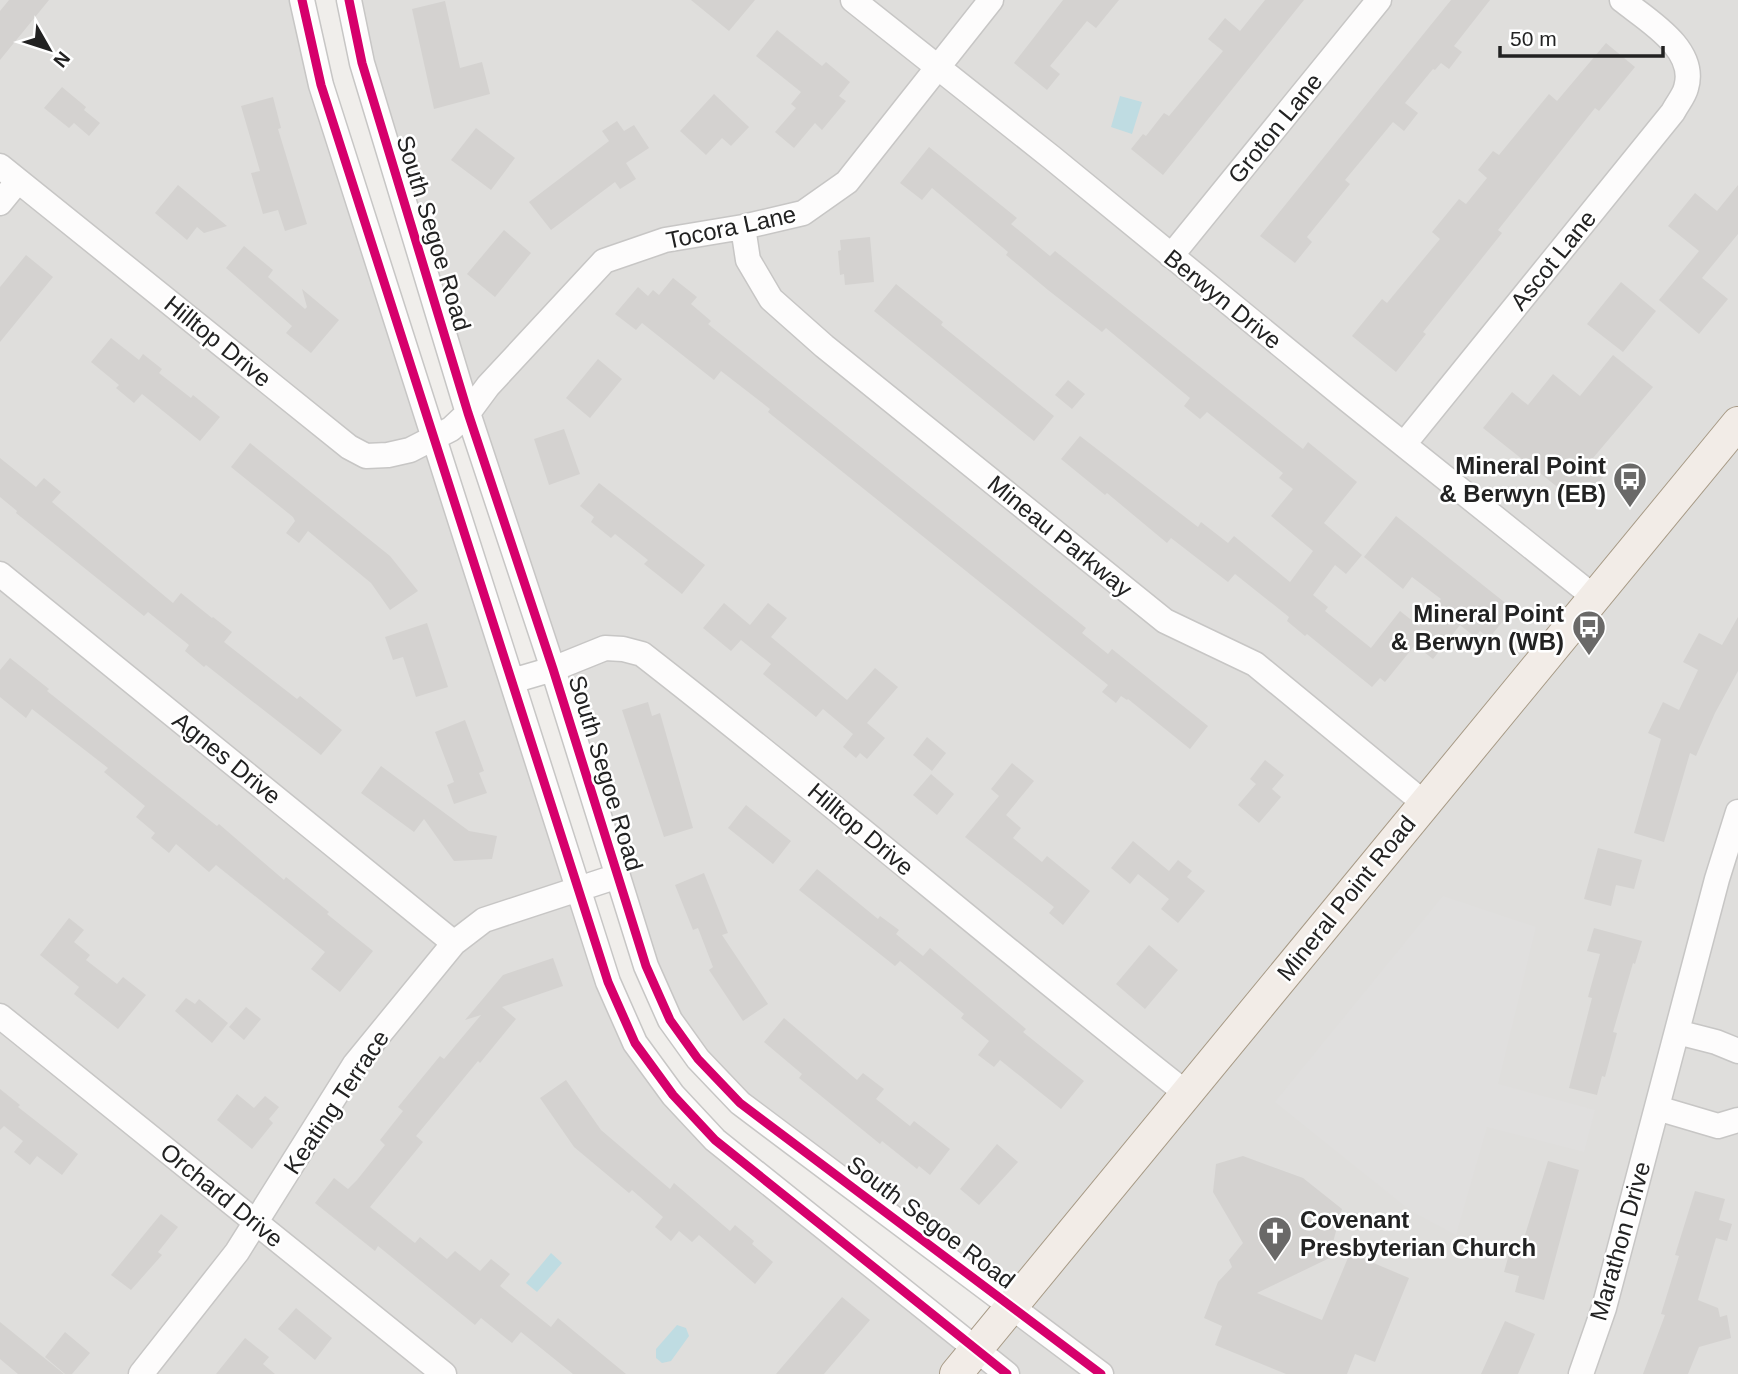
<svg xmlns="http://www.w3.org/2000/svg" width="1738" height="1374" font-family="Arial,sans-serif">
	<rect width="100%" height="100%" fill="#f0eeeb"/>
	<path fill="#dfdedc" d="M0,0H302L608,982L673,1095L975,1351L1011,1307L740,1103L670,1020L349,0H1738V1374H0Z"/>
	<path fill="#e0dfde" d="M1443,896L1536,927L1498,1084L1595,1110L1584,1152L1487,1127L1456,1235L1411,1211L1275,1102Z"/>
	<path fill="#bfdce2" d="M1120,96L1142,102L1132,134L1111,127Z
		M551,1253L562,1263L537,1292L526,1283Z
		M677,1325L686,1328L689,1336L671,1361L662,1363L656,1358V1349Z"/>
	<path fill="#d4d2d0" d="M9,0H49L0,60V11Z
		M691,0H755L729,31Z
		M1063,0H1119L1096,28L1087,21L1050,66L1060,74L1047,90L1014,63Z
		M1265,0H1304L1163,175L1131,149L1143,134L1146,136L1164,113L1169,116L1223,51L1208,39L1225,18L1240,31Z
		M1451,0H1490L1454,46L1462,52L1449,69L1441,63L1435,70L1433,69L1405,103L1418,113L1404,131L1393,122L1345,180L1350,184L1307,237L1312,242L1295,263L1260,236Z
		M445,1L460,68L482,62L490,94L434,109L412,9Z
		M777,30L822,66L826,62L850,82L839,96L846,101L822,130L815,123L794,148L775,132L796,108L791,104L801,92L756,56Z
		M1606,43L1635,67L1599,111L1595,108L1498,230L1502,233L1423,332L1426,334L1396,372L1352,336L1382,299L1387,303L1440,239L1432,232L1459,199L1466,204L1487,178L1478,170L1493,151L1499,155L1549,94L1557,101Z
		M62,87L86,107L84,110L100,123L89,136L74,123L69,128L44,108Z
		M714,94L749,127L731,146L722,138L706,155L680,131Z
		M273,97L281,128L278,129L307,224L285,231L278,210L263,214L251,173L260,171L241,106Z
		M617,121L624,131L634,125L649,148L626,163L636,179L620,189L615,182L551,230L529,202L609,141L602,131Z
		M476,128L515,158L491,190L451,160Z
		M929,147L1017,218L1011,224L1050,256L1055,251L1303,449L1308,442L1357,482L1324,523L1362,555L1346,574L1335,565L1313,595L1328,607L1325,611L1371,648L1400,611L1419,626L1441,599L1412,577L1403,589L1364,557L1396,516L1513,609L1489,638L1480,631L1475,637L1460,625L1433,659L1415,645L1385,682L1380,678L1372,687L1307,634L1305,636L1287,621L1289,617L1235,574L1228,582L1171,538L1167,543L1107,493L1105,495L1061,459L1080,436L1198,527L1201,522L1228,543L1234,536L1290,582L1313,551L1271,516L1293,489L1279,478L1283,473L1207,412L1200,419L1184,406L1190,398L1106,328L1102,332L1048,290L1006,255L1008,252L932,188L922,200L900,183Z
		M178,185L227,226L204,233L197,227L187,240L155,213Z
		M1738,185V234L1702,278L1728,299L1699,334L1659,300L1699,251L1668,226L1695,193L1717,211Z
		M504,230L531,253L495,297L467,274Z
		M870,237L874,282L845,285L844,274L840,275L838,251L841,250L840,240Z
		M244,246L273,270L268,277L305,309L307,307L302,289L339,320L311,353L286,333L292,326L226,268Z
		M26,255L53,277L0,342V287Z
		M673,278L697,297L691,304L711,321L708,324L1086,628L1082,633L1108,654L1112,649L1208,726L1190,749L1128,699L1127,700L1121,696L1116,703L1102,692L1108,685L768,412L770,409L721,371L714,380L642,323L636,330L615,314L638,287L648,296L653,290L659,295Z
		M1621,282L1656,311L1623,352L1587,324Z
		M896,284L943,322L941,325L1054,416L1034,441L874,311Z
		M111,338L139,360L143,354L162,369L159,373L191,398L193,395L220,417L200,441L142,394L134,403L116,388L119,385L91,362Z
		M1613,355L1653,387L1593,458L1608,471L1580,505L1483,428L1512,392L1528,405L1553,374L1580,396Z
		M598,359L622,379L590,418L566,398Z
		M1068,380L1085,394L1072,409L1055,395Z
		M564,429L580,474L549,485L534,439Z
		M250,443L390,556L418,591L390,610L371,583L308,531L299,543L286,533L295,521L293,517L231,467Z
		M0,458L36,487L44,478L61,492L52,502L173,603L181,593L212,618L213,617L232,632L224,642L297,699L300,696L342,730L321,755L206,665L204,667L185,651L189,645L148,612L144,616L16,513L17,511L0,497Z
		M599,483L705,565L682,594L644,564L648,560L615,534L611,538L591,522L594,517L580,506Z
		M724,603L750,625L768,603L787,618L771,637L847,700L875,668L898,687L867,723L885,738L867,759L860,753L856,758L843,747L853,734L823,709L816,717L763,674L771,664L741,640L731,651L703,628Z
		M1738,617V671L1715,713L1696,756L1690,753L1664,842L1634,833L1661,739L1648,733L1663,702L1679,710L1698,670L1683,662L1699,633L1722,645Z
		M427,623L448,687L416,697L403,657L393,660L385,637Z
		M10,658L49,689L47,691L217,826L219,824L284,880L286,877L329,912L327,914L373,951L340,992L311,969L325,952L216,865L209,872L176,844L169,853L151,838L155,833L136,817L145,806L104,772L108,768L32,709L26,718L0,697V670Z
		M648,702L652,716L660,713L693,828L664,837L622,710Z
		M465,720L484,771L479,773L487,793L454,804L447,785L454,782L435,732Z
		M927,737L946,753L932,771L913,755Z
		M1265,760L1284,775L1272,789L1281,797L1259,823L1238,805L1256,784L1250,779Z
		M1012,763L1034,781L1006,815L1021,828L1013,838L1042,862L1047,856L1090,891L1063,925L1049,913L1054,907L965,837L999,796L991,789Z
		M381,766L469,831L497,836L492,859L454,861L424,819L414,832L361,793Z
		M931,774L954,794L937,815L913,795Z
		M746,805L791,841L773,864L728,828Z
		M1133,841L1169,871L1178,860L1192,871L1187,877L1205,891L1178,923L1161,909L1169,899L1138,874L1130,884L1111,868Z
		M1598,848L1642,860L1634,889L1616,885L1611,906L1584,899Z
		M817,869L878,919L880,916L899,930L896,934L923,956L930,948L1026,1029L1023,1032L1084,1081L1061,1109L1000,1060L994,1067L978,1055L989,1041L961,1018L964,1014L900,961L895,966L799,890Z
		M704,873L728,933L722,935L768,1004L743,1021L709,970L713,967L698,928L693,930L675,885Z
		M69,918L84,930L74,942L90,955L86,960L117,984L123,977L146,995L118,1029L74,994L79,987L40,955Z
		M1594,928L1642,941L1635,964L1633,963L1613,1032L1617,1033L1605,1077L1602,1076L1597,1095L1569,1088L1592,998L1588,997L1600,954L1587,951Z
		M1149,945L1178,970L1145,1009L1116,984Z
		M553,958L563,986L502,1007L516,1019L480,1063L478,1061L416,1136L423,1142L370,1207L415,1243L420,1237L447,1259L455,1251L480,1271L491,1259L510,1274L500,1286L551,1327L558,1318L626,1374H573L521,1332L512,1343L481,1318L475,1325L378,1246L375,1251L315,1203L334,1178L348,1189L357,1180L385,1145L380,1140L403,1111L398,1107L440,1056L444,1059L481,1015L465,1020L503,975Z
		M186,998L195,1004L199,999L228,1023L212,1043L175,1011Z
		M246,1007L261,1019L244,1040L229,1027Z
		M784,1018L857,1080L863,1073L884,1089L876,1099L910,1126L914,1121L950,1149L930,1175L919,1166L917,1169L882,1141L880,1144L799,1078L802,1074L764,1042Z
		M566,1080L601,1130L670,1189L674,1183L730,1231L735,1225L754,1241L752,1244L773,1262L755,1284L699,1235L692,1242L679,1231L671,1241L655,1227L663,1217L632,1190L629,1193L574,1147L540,1098Z
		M0,1089L20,1105L18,1107L78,1154L62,1175L37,1156L30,1165L14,1152L23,1141L4,1126L0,1130Z
		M237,1094L254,1108L265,1096L279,1107L269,1119L273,1123L252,1149L217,1120Z
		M997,1144L1018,1162L979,1205L960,1189Z
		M1243,1156L1303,1178L1342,1209L1332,1246L1344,1251L1257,1293L1322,1320L1350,1253L1409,1278L1375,1362L1355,1354L1347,1374H1286L1215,1345L1222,1326L1204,1318L1218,1282L1232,1267L1229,1260L1243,1243L1213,1192L1216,1164Z
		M1548,1161L1579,1170L1544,1300L1515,1292L1519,1276L1504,1272L1511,1247L1513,1246L1521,1248Z
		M1695,1191L1725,1199L1719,1220L1732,1224L1727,1241L1716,1238L1698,1300L1718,1308L1720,1317L1727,1315L1731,1338L1699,1347L1688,1374H1643L1665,1315L1661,1314L1679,1256L1675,1255Z
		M161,1214L178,1227L158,1252L162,1255L131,1290L111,1275Z
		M842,1297L870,1320L824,1374H776Z
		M296,1308L332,1338L315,1360L278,1329Z
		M1505,1321L1535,1334L1518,1374H1481Z
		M0,1322L64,1374H18L0,1359Z
		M65,1332L90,1353L72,1374H65L45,1357Z
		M245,1338L269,1357L263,1364L275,1374H216Z"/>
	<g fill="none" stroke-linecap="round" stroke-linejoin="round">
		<g stroke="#c7c6c5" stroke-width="27">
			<path id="minor" d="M302,0L321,85L608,982L635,1043L673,1095L715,1140L1007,1374
				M349,0L362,63L468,413L553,669L646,966L670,1020L698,1059L740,1103L1101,1374
				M853,0L1051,157L1348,400L1594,597
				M0,166L349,447L366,456L388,455L410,450L451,429L468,413L488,386L604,261L665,240L743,227L803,213L847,182L991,0
				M0,203L18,181
				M743,227L748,260L771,299L824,346L1165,621L1255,664L1424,803
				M1171,256L1379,0
				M1405,443L1673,112C1677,104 1684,96 1686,88C1698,49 1647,20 1622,0
				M0,574L454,943
				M512,681L553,669L605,648L623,649L642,654C826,797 1003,949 1186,1093
				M0,1016L444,1374
				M1677,1032L1716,1042L1738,1051
				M1657,1108L1718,1126L1738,1120
				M141,1374L237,1252L355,1064L454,943L484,920L618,876
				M1581,1374L1604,1308L1717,879L1738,812"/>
		</g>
		<g stroke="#a79a86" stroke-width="34">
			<path id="major" d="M956,1374L1738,423"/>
		</g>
		<use href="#minor" stroke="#fdfcfc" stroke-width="24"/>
		<use href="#major" stroke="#f2ece7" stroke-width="32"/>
		<g stroke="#fff" stroke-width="13">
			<path id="cycleway" d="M302,0L321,85L608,982L635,1043L673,1095L715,1140L1007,1374
				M349,0L362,63L468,413L553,669L646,966L670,1020L698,1059L740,1103L1101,1374"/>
		</g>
		<use href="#cycleway" stroke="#d6006c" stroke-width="9"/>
	</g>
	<defs>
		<g id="bus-pin" transform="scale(1.75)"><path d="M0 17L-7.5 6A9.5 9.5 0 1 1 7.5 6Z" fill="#6a6968" stroke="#fff"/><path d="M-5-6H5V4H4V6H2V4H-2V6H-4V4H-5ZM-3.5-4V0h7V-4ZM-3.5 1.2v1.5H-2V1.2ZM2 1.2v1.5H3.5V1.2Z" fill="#fff"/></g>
		<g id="church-pin" transform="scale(1.75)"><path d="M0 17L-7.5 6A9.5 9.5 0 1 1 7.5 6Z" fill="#6a6968" stroke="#fff"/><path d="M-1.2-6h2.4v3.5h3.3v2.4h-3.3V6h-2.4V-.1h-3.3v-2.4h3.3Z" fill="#fff"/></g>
	</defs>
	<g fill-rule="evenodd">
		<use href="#bus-pin" x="1630" y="479"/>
		<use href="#bus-pin" x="1589" y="627"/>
		<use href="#church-pin" x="1275" y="1233"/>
	</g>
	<g text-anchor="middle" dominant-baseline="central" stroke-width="5" stroke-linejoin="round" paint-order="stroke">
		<g font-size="24" fill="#222" stroke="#fff">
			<text transform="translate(1275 128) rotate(-51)">Groton Lane</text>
			<text transform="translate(731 227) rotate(-12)">Tocora Lane</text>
			<text transform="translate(434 233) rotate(73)">South Segoe Road</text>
			<text transform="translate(1553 260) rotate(-51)">Ascot Lane</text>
			<text transform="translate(1223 299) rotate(39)">Berwyn Drive</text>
			<text transform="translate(218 341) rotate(39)">Hilltop Drive</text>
			<text transform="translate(1060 536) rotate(39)">Mineau Parkway</text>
			<text transform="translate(227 758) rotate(39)">Agnes Drive</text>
			<text transform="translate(606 773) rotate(73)">South Segoe Road</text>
			<text transform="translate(861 829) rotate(40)">Hilltop Drive</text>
			<text transform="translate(1346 898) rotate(-51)">Mineral Point Road</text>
			<text transform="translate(336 1102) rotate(-56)">Keating Terrace</text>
			<text transform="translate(222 1195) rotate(39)">Orchard Drive</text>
			<text transform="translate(931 1222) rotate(37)">South Segoe Road</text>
			<text transform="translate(1620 1241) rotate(-74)">Marathon Drive</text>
		</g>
		<g font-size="24" font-weight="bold" fill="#222" stroke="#fff" text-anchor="end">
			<text x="1606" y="465">Mineral Point<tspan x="1606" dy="28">&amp; Berwyn (EB)</tspan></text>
			<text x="1564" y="613">Mineral Point<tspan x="1564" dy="28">&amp; Berwyn (WB)</tspan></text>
			<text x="1300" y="1219" text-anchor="start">Covenant<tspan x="1300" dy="28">Presbyterian Church</tspan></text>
		</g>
	</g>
	<g transform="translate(49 49) rotate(129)" stroke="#ffffff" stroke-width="5" paint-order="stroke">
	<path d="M0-5L12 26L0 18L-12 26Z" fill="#222222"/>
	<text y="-10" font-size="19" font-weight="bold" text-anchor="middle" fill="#222222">N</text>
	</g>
	<path d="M1500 46v10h163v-10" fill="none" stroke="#222222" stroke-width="3.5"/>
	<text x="1510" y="46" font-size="21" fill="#222222" stroke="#ffffff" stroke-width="5" paint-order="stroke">50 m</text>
</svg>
